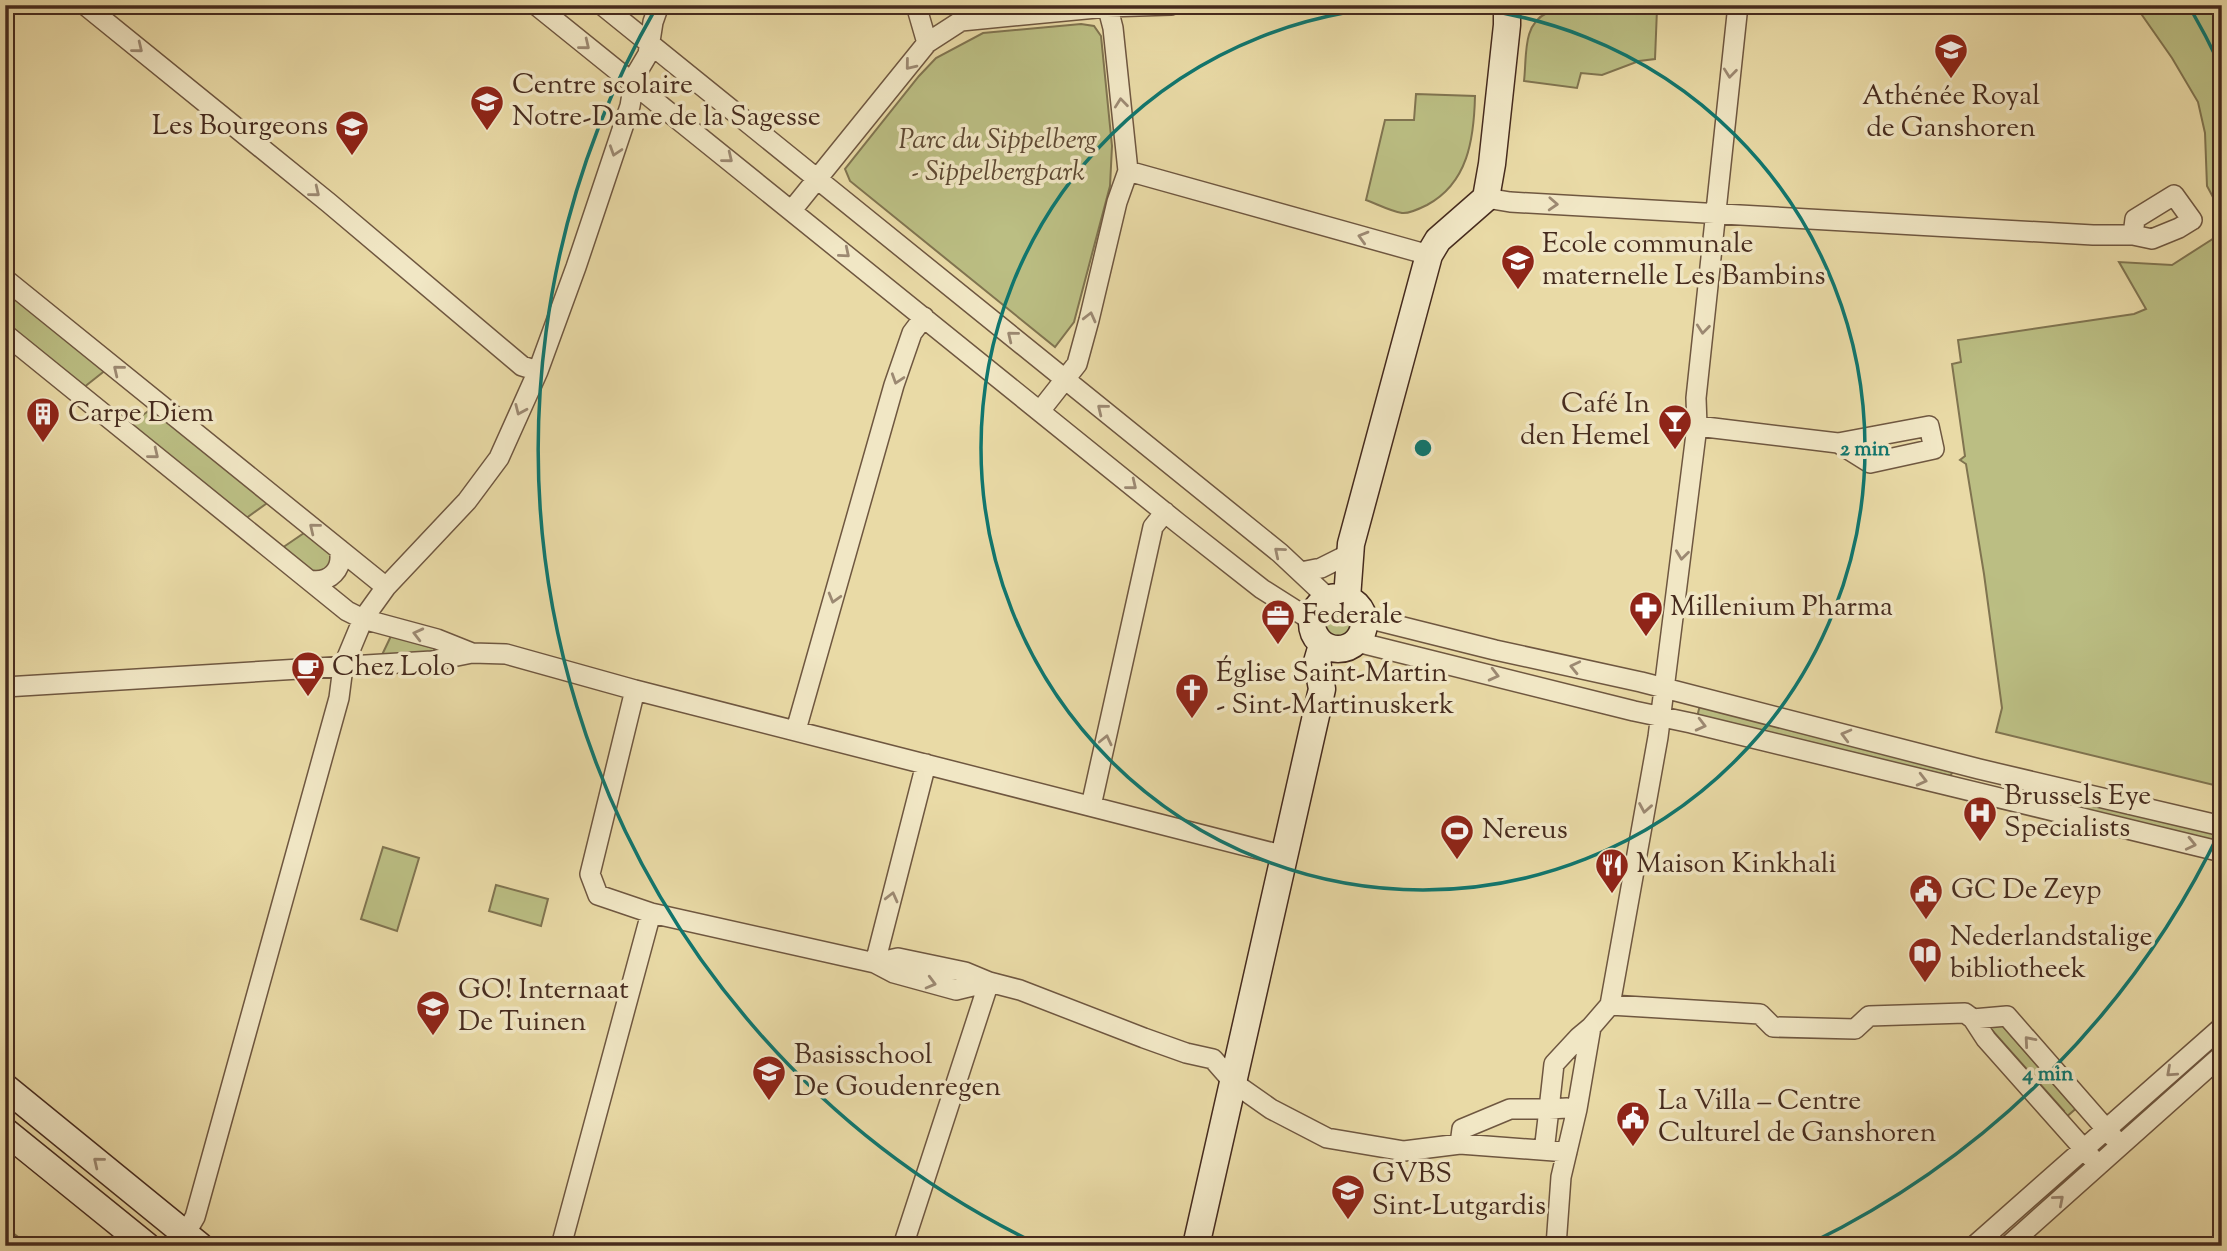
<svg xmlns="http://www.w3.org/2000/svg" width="2227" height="1251" font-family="'Sorts Mill Goudy',serif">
	<rect width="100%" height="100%" fill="#e9daa6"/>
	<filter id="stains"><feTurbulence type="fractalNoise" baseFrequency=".00286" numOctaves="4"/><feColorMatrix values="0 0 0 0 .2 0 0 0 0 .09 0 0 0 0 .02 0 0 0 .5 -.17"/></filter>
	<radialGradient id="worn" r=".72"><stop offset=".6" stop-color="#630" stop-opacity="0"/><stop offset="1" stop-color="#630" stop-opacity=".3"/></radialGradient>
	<path fill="#bbbe83" stroke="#807450" stroke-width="2" d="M2135,5H2222V214L2207,186L2205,133L2198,102L2172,58Z
		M1657,9L1655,59L1639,61L1602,75L1581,73L1577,88L1524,81C1527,57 1522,24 1547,13Z
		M1081,24L1094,26L1101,36L1112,146L1110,186L1074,322L1055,347L850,181L845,169L919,76L936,58L983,33Z
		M1416,94L1475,96C1474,139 1468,183 1427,205C1421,208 1409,214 1402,213C1390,211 1377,204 1366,200L1385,120H1414Z
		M2222,233V787L1996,732L2002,708L1984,574L1966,464L1960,460L1965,456L1952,364L1961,362L1958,340L2134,314L2146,309L2119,262L2172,265Z
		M5,287L107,369L83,388L5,325Z
		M154,407L270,501L245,519L129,425Z
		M307,531L333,552L334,565L315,576L282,548Z
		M1324 624a13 13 0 1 1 26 0a13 13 0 1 1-26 0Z
		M391,636L434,648L435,653L381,657Z
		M1700,705L1951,769L1952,773L1950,776L1697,717Z
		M2006,785L2222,834V844L2007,791Z
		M383,847L419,858L397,931L361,919Z
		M496,885L548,899L541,926L489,911Z
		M2001,1024L2071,1104L2079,1106L2065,1118L2064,1111L1991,1029V1026Z
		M5,1227L30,1246H5Z"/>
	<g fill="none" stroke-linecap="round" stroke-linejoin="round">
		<g stroke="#6f5740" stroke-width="22">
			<path id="street" d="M85,5L329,203L522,366L538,371
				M536,5L1178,523L1262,589L1311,620
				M602,5L1280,553L1328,598
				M916,5L927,43
				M1128,171L1429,255
				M2174,195L2192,220L2179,228L2152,239L2133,235L2135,219Z
				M1486,198L1510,202L2093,235H2133
				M792,210L927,43L961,21L1107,7L1171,5
				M5,279L386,587
				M5,334L347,611L363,619L437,639L472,653
				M1040,411L1077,364L1089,320L1117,202L1128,171L1113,28L1107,5
				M1697,426L1838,443L1870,463L1934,449L1929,426L1838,443
				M1301,572L1321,568L1341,558
				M309,580C330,584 344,569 339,549
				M1363,617L1495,650L1641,682L1979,769L2222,826
				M1357,642L1634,711L1691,723L2222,852
				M5,687L432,661L472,653L506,654L635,690L1285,856
				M635,690L590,874L598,895L651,913L875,963L894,973L956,990L989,982
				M796,730L894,385L912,333L924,317
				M1091,806L1153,527L1165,512
				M875,963L898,958L965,972L989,982L1020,990L1144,1038L1186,1053L1213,1059L1234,1083L1271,1109L1327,1138L1404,1151L1460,1144L1567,1152
				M875,963L926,764
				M1610,1005L1760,1014L1773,1027L1855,1029L1869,1016L1965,1013L1973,1019L1986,1039L2098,1165
				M1973,1019L2007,1016L2113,1137
				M1545,1143L1549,1109L1567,1108
				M1460,1144L1462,1129L1510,1109H1549L1554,1064L1579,1037L1591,1027
				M178,1246L195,1217L197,1210L339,698L343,667L363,619L386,587L467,501L499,458L538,371L576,267L630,106L635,76L648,54L653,22L659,5
				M561,1246L651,913
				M903,1246L989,982
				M1556,1246L1561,1177L1577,1109L1591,1027L1610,1005L1658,737L1697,426L1696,398L1738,5
				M1974,1246L2222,1027
				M2008,1246L2222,1055"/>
		</g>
		<g stroke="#462b1e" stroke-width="29">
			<path id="secondary" d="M1312 623a26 26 0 1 1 52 0a26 26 0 1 1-52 0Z
				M1347,598L1351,544L1429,255L1438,240L1486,198L1492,164L1507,25V5
				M5,1087L200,1246
				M5,1131L147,1246
				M1196,1246L1322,689L1317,662L1322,645"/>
		</g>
		<use href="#street" stroke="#f1e7c5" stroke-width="19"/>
		<use href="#secondary" stroke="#f1e7c5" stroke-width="26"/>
	</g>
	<defs><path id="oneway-chevron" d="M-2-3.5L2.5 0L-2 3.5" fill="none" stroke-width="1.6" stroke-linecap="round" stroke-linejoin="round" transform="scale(1.75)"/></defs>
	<g stroke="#9c8972">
		<use href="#oneway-chevron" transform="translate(585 45) rotate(39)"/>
		<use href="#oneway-chevron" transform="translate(138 48) rotate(39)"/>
		<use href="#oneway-chevron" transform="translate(910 65) rotate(129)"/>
		<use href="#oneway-chevron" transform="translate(1730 73) rotate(96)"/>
		<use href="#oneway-chevron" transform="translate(1121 103) rotate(-96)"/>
		<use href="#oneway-chevron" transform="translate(615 151) rotate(108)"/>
		<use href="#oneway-chevron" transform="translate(728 158) rotate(39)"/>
		<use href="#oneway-chevron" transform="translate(315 192) rotate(39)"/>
		<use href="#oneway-chevron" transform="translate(1553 204) rotate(3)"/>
		<use href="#oneway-chevron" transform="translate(1363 237) rotate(-164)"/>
		<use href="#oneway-chevron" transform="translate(845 253) rotate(40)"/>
		<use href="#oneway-chevron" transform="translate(1090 317) rotate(-76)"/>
		<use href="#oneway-chevron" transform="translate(1703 329) rotate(96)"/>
		<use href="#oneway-chevron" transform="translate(1012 336) rotate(-141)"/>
		<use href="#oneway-chevron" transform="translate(118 370) rotate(-141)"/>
		<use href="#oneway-chevron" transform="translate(897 379) rotate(108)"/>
		<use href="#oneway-chevron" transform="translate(1102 409) rotate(-141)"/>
		<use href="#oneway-chevron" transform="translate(520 410) rotate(114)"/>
		<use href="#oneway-chevron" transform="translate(154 454) rotate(39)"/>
		<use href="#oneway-chevron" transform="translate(1132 485) rotate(39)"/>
		<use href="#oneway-chevron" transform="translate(314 528) rotate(-141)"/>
		<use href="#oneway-chevron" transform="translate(1279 552) rotate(-140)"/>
		<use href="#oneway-chevron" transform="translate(1682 555) rotate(97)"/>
		<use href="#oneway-chevron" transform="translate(834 598) rotate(106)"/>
		<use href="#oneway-chevron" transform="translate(418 634) rotate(-166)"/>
		<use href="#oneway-chevron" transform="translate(1575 667) rotate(-167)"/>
		<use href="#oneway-chevron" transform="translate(1494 675) rotate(14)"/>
		<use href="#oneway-chevron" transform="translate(1701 725) rotate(14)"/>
		<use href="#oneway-chevron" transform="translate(1846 735) rotate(-165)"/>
		<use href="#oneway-chevron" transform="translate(1106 740) rotate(-77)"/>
		<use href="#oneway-chevron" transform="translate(1922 780) rotate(14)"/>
		<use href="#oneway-chevron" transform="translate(1645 808) rotate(100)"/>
		<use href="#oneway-chevron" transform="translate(2191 844) rotate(13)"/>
		<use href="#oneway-chevron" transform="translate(892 897) rotate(-76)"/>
		<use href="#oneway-chevron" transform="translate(931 983) rotate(15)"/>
		<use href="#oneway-chevron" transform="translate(2029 1041) rotate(-131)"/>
		<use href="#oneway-chevron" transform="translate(2171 1072) rotate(138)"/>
		<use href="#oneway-chevron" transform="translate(98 1162) rotate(-141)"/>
		<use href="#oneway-chevron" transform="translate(2059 1200) rotate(-41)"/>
	</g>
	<g fill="none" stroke="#0f766e" stroke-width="3.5">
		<circle cx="1423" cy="448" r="442"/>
		<path d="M2221 829A884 884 0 0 1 1811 1243M1035 1243A884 884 0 0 1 657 6M2189 6A884 884 0 0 1 2221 67"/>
	</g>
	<defs>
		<g id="school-pin" transform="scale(1.75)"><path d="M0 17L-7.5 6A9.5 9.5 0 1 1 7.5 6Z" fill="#8f2418" stroke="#f1e7c5"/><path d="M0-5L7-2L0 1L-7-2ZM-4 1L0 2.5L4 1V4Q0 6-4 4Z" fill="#fff"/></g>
		<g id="building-pin" transform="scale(1.75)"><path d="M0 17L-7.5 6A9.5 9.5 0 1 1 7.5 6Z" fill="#8f2418" stroke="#f1e7c5"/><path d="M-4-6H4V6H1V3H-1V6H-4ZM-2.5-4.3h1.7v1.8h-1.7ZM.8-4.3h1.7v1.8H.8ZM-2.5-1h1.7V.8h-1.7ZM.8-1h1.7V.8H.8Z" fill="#fff"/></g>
		<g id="bar-pin" transform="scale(1.75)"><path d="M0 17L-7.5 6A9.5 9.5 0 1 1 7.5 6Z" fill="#8f2418" stroke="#f1e7c5"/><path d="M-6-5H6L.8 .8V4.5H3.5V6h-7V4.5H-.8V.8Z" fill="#fff"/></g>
		<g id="pharmacy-pin" transform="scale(1.75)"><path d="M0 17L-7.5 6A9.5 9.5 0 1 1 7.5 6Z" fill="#8f2418" stroke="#f1e7c5"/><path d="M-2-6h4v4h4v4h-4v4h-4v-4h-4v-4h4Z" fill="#fff"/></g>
		<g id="office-pin" transform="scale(1.75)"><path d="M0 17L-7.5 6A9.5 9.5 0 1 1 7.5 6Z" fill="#8f2418" stroke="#f1e7c5"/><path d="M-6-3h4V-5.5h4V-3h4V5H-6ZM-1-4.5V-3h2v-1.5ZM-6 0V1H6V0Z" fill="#fff"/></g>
		<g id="cafe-pin" transform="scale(1.75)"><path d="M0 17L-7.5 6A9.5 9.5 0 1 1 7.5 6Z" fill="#8f2418" stroke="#f1e7c5"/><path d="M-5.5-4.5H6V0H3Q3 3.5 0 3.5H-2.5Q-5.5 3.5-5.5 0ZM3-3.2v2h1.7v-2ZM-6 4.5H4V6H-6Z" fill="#fff"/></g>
		<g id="church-pin" transform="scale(1.75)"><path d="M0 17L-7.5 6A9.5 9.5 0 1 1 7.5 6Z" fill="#8f2418" stroke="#f1e7c5"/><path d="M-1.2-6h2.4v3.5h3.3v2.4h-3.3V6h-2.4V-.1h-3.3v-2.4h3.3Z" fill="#fff"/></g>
		<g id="hospital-pin" transform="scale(1.75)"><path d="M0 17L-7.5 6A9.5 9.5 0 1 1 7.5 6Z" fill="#8f2418" stroke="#f1e7c5"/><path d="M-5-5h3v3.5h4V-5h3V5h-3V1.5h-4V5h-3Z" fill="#fff"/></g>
		<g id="stadium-pin" transform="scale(1.75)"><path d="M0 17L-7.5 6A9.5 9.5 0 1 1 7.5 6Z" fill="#8f2418" stroke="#f1e7c5"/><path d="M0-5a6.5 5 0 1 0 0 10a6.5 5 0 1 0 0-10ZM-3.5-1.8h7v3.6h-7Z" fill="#fff"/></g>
		<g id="restaurant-pin" transform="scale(1.75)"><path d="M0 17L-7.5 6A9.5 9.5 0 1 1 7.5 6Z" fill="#8f2418" stroke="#f1e7c5"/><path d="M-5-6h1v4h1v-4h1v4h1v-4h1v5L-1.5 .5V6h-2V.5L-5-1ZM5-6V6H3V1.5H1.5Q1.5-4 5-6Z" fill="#fff"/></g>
		<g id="civic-pin" transform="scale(1.75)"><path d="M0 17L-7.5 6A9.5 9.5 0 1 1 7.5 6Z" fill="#8f2418" stroke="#f1e7c5"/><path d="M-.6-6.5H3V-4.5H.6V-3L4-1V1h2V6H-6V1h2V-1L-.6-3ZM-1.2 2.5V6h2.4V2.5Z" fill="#fff"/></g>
		<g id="library-pin" transform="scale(1.75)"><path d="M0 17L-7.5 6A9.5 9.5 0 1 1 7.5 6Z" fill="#8f2418" stroke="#f1e7c5"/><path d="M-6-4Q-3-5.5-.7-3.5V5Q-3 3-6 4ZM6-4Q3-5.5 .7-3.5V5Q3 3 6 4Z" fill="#fff"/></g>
	</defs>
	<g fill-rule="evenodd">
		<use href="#school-pin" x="1951" y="50"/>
		<use href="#school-pin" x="487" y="102"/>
		<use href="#school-pin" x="352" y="127"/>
		<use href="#school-pin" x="1518" y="261"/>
		<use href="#building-pin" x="43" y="414"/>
		<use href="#bar-pin" x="1675" y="421"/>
		<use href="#pharmacy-pin" x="1646" y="608"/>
		<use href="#office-pin" x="1278" y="616"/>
		<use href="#cafe-pin" x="308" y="668"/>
		<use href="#church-pin" x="1192" y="690"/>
		<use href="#hospital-pin" x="1980" y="813"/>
		<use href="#stadium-pin" x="1457" y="831"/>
		<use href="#restaurant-pin" x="1612" y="865"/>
		<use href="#civic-pin" x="1926" y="891"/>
		<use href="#library-pin" x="1925" y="954"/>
		<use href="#school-pin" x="433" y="1007"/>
		<use href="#school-pin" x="769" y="1072"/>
		<use href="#civic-pin" x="1633" y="1118"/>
		<use href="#school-pin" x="1348" y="1191"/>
	</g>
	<g text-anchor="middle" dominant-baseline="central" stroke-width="7" stroke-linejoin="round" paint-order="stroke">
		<g font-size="28" fill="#462b1e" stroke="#f1e7c5" text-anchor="start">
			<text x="512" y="86">Centre scolaire<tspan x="512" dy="32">Notre-Dame de la Sagesse</tspan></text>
			<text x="1951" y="97" text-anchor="middle">Athénée Royal<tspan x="1951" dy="32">de Ganshoren</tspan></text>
			<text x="328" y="127" text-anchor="end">Les Bourgeons</text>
			<text x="1542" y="245">Ecole communale<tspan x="1542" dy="32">maternelle Les Bambins</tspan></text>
			<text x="1650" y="405" text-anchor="end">Café In<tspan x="1650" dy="32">den Hemel</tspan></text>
			<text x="68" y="414">Carpe Diem</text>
			<text x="1670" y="608">Millenium Pharma</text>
			<text x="1302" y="616">Federale</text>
			<text x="332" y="668">Chez Lolo</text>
			<text x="1216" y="674">Église Saint-Martin<tspan x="1216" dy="32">- Sint-Martinuskerk</tspan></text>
			<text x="2004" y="797">Brussels Eye<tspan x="2004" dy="32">Specialists</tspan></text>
			<text x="1482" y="831">Nereus</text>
			<text x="1636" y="865">Maison Kinkhali</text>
			<text x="1951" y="891">GC De Zeyp</text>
			<text x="1950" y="938">Nederlandstalige<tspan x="1950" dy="32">bibliotheek</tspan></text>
			<text x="458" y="991">GO! Internaat<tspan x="458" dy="32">De Tuinen</tspan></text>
			<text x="794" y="1056">Basisschool<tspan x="794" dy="32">De Goudenregen</tspan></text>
			<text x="1658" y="1102">La Villa – Centre<tspan x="1658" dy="32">Culturel de Ganshoren</tspan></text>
			<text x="1372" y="1175">GVBS<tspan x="1372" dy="32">Sint-Lutgardis</tspan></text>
		</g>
		<g font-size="28" font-style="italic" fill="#5d4832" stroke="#f1e7c5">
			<text x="998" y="141">Parc du Sippelberg<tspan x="998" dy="32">- Sippelbergpark</tspan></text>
		</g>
	</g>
	<circle cx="1423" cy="448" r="10" fill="#0f766e" stroke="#f1e7c5" stroke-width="3.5"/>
	<g font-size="21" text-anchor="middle" font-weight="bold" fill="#0f766e" stroke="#f1e7c5" stroke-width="7" stroke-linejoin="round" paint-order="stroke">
		<text x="1865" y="455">2 min</text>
		<text x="2048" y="1080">4 min</text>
	</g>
	<rect width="2227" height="1251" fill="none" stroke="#e9daa6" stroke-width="28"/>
	<rect x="7" y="7" width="2213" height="1237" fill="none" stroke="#462b1e" stroke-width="3.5"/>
	<rect x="14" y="14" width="2199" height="1223" fill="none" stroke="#462b1e" stroke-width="2"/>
	<rect width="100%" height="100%" filter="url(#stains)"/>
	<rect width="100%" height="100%" fill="url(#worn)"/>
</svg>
